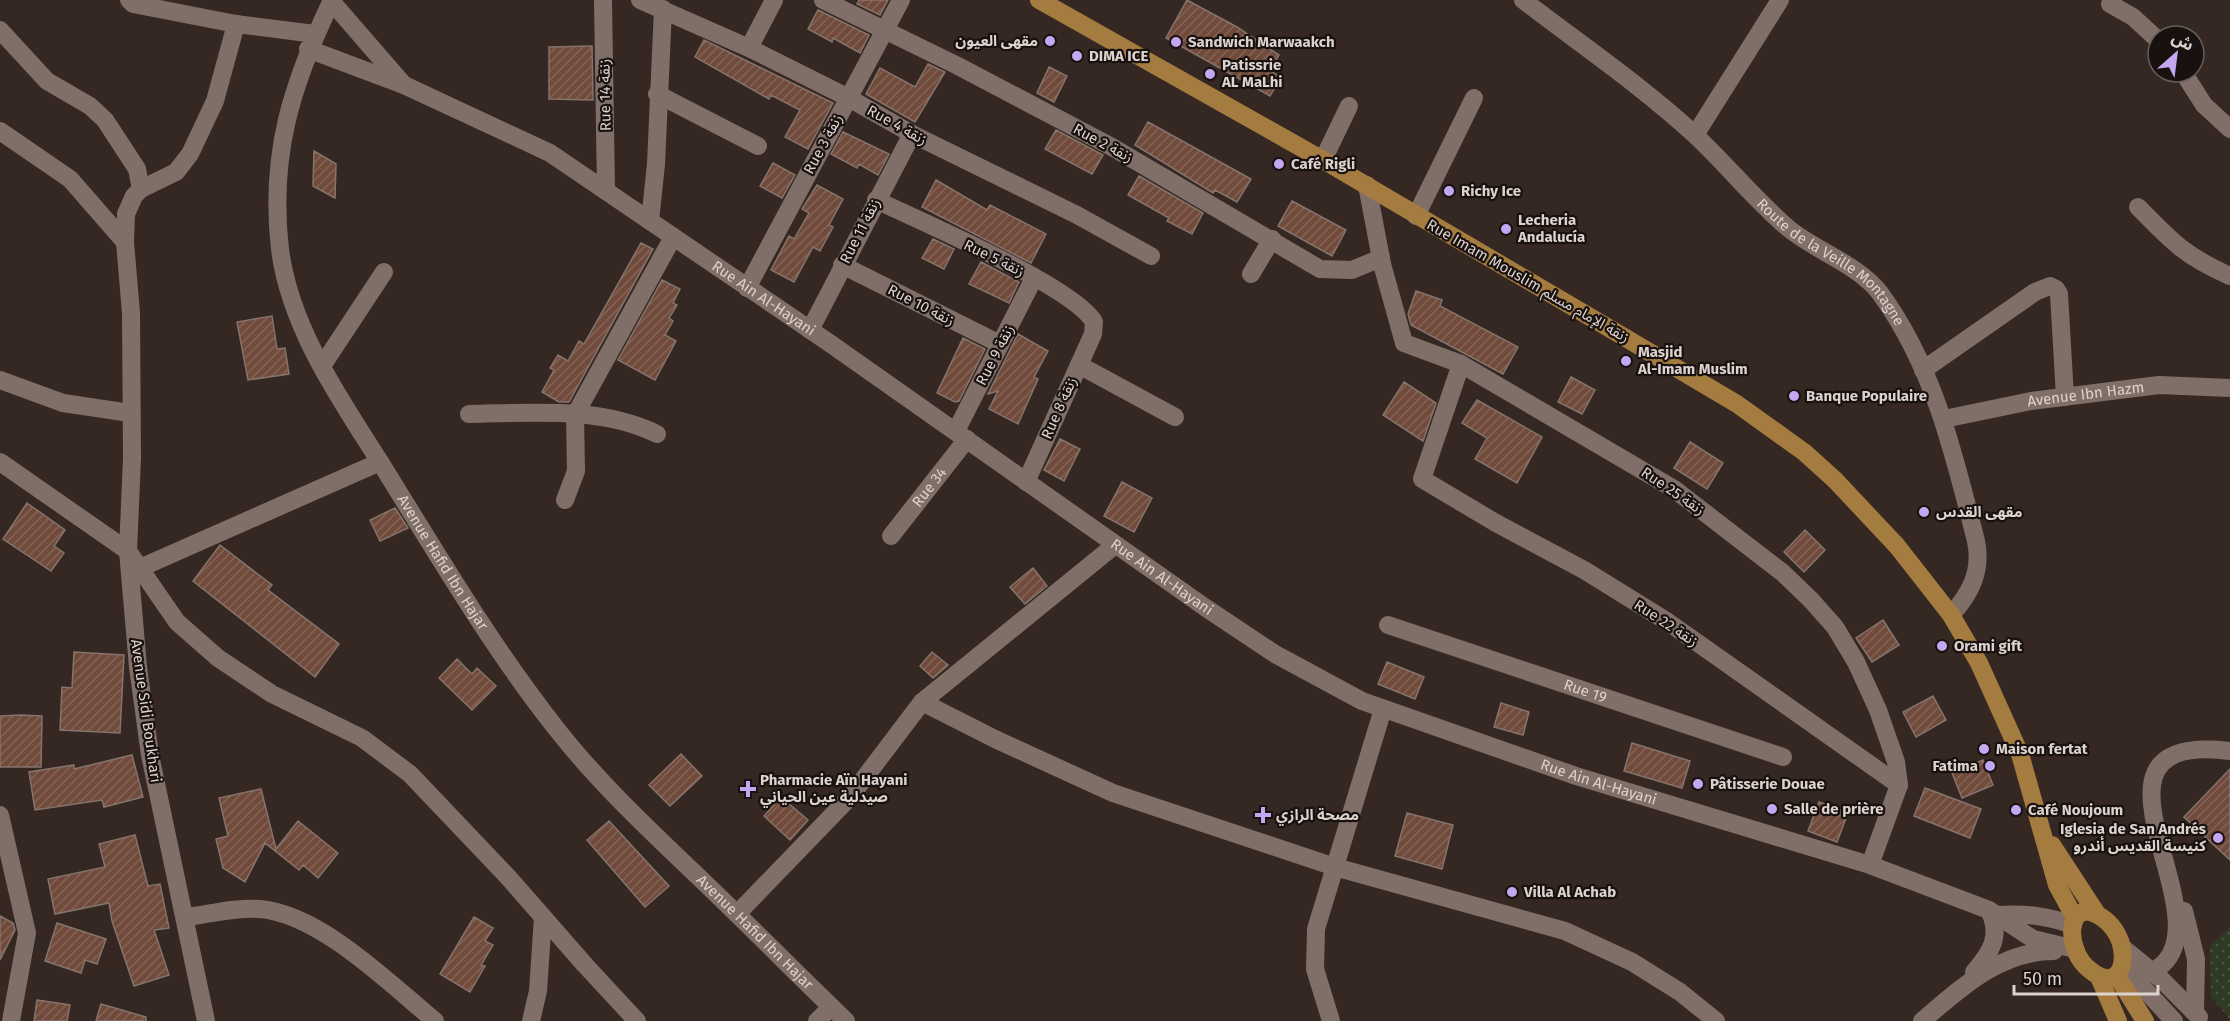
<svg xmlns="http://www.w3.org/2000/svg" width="2230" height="1021" font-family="'Fira Sans','Noto Sans Arabic',sans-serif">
	<defs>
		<pattern id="grass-dots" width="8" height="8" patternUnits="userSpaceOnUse" patternTransform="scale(1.5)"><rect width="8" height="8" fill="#2e3a24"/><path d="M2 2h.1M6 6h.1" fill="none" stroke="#4c5643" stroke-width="1.8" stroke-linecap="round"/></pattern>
		<pattern id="building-hatch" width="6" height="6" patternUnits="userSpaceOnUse" patternTransform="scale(1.5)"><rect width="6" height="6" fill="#704a3a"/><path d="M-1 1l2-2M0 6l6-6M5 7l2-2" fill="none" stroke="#846355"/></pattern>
	</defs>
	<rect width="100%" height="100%" fill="#352721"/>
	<path fill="url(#grass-dots)" d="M2230,927V1019L2211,997L2210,946Z"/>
	<path fill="url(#building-hatch)" stroke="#85746d" stroke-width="1.5" d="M859,0H888L880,15L857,4Z
		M1187,0L1237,27L1279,55L1270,71L1281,77L1270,96L1166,38Z
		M818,10L869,35L860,53L833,38L832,42L808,29Z
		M704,40L833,103L808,149L785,137L800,110L771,95L769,99L695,57Z
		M592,46L593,100L549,99V47Z
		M928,64L945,72L915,122L866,94L880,68L915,87Z
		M1049,67L1067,76L1054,102L1037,93Z
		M1148,122L1251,179L1237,202L1215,190L1213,193L1135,145Z
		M1056,130L1103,155L1092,174L1045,149Z
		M843,132L889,154L878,175L859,164L857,168L831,154Z
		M314,151L336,164L335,198L313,186Z
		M773,163L795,175L782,198L760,186Z
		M1139,176L1203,213L1192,234L1167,221L1169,218L1128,195Z
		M936,180L987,210L990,205L1046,234L1031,263L922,207Z
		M817,185L843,199L829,225L833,227L820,251L813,247L794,282L771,270L789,236L794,239L809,213L802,209Z
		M1292,201L1346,230L1332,256L1278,226Z
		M933,239L954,249L944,269L922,258Z
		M641,243L653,249L569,402H559L542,392L554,370L550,368L558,355L568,361L579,341L584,344Z
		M981,262L1019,282L1009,303L969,284Z
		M662,280L680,289L673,303L677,305L669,318L673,321L665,335L676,341L655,380L618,360Z
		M1416,291L1442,300L1440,306L1518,347L1503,374L1411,325L1408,314Z
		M272,316L277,349L285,348L289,374L248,380L237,322Z
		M1018,334L1048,351L1034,377L1038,379L1018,424L989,409L998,391L988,394Z
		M963,338L985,349L959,401L955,402L937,393Z
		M1571,377L1595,390L1582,414L1558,402Z
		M1404,382L1436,403L1423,441L1383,415Z
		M1477,400L1542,437L1517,483L1475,459L1487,438L1462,423Z
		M1060,439L1080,449L1064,481L1044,470Z
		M1690,442L1723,463L1707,489L1674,468Z
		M1122,482L1152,498L1134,532L1104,516Z
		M27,503L65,530L54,546L64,553L51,571L3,539Z
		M395,508L408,528L380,541L370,520Z
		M1805,530L1825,550L1804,572L1784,552Z
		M220,545L272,585L268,590L339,644L315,677L193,581Z
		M1033,568L1047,586L1025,604L1010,587Z
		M1883,620L1899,645L1872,662L1856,638Z
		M74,652L124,655L120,733L60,730L62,687L72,688Z
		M932,652L948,665L933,678L920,666Z
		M457,659L472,674L477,668L496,686L472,710L439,678Z
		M1387,662L1424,677L1415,699L1378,684Z
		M1933,696L1946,720L1916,737L1903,712Z
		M1501,703L1529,712L1523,735L1494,727Z
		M21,715L42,716L41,767H0V716Z
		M1632,743L1690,761L1682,788L1624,771Z
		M681,754L702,776L670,806L649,785Z
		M132,755L143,797L104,807L102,800L35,810L29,772L74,765V769Z
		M1983,760L1993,785L1962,798L1952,773Z
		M2230,769V860L2184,817Z
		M1925,788L1981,809L1970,838L1914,816Z
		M261,789L276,849L298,821L338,853L318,878L303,865L299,870L265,843L245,882L223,868L216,839L228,836L219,798Z
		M781,797L808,820L790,840L764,816Z
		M1819,802L1848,813L1837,842L1808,831Z
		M1407,813L1453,825L1442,869L1395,856Z
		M609,821L669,886L645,907L587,840Z
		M135,835L148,886L160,884L169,928L154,930L169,975L134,986L112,921L109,903L55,914L48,879L105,867L99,844Z
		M0,916L13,923L15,930L0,960Z
		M474,917L493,928L485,941L493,945L481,965L485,966L470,992L440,974Z
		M57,923L106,939L97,964L85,960L81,973L45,961Z
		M37,1000L70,1005L67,1021H34Z
		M101,1004L146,1017V1021H96Z"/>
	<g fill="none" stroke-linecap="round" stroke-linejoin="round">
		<g stroke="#806f68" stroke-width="18">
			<path d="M129,0L133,4L236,24L315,34"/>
			<path id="s1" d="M332,0C292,84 269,154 280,249C290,330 343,403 385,470C439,557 492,647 555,727C601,786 656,836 709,887C755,931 800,977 846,1021"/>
			<path d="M603,0L606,190"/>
			<path d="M640,0L749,48L847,97L912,134L1077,215L1151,256"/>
			<path d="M823,0L958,66L1112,147L1320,269L1352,270L1381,258"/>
			<path id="s2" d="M1523,0C1580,44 1642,86 1695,135C1727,165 1754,199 1788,228C1814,250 1859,265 1880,293C1934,367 1954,454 1976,541C1982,571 1971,593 1951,615"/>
			<path d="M332,2L403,84"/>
			<path d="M2110,4L2133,17L2158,40"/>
			<path d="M0,30L47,81L90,106L105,120L137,169L141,189"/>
			<path d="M749,48L774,0"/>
			<path id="s3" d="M308,49L404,85L550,153L828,342L1206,608L1275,654L1362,701L1576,776L1870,865L1989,910L2033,939L2075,949"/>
			<path d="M2183,72L2204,105L2230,129"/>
			<path d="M657,94L758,146"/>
			<path d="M0,131L70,179L125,242"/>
			<path d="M1695,135L1780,0"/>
			<path d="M1323,160L1349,106"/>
			<path d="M1367,185L1382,264L1404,343L1461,364L1674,489L1783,573L1811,600L1835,627L1856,662L1878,710L1896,762L1899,785L1870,865"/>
			<path d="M876,200C920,221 1074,287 1094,322L1093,334L1026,482"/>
			<path d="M2138,207C2172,242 2185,256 2230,276"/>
			<path d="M1416,216L1474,98"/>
			<path d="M650,221L656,164L663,9"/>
			<path d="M842,265L1000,344"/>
			<path d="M1251,274L1272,239"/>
			<path d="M747,288L901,0"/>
			<path d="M810,330L912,134"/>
			<path d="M1461,364L1422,479L1496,523L1584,570L1668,622L1899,785"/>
			<path d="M1079,365L1175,417"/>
			<path d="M322,366L384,272"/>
			<path d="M1923,370L2035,292L2050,286L2056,289L2059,294L2065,397"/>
			<path d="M0,380L63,403L130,413"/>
			<path d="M469,414C530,413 600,406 657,434"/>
			<path id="s4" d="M1944,419L2031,401L2159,385L2230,388"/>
			<path d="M956,431L1034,278"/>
			<path d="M0,462L128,551L177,622L218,658L272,694L362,738L410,774L508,877L585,965L637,1021"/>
			<path d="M565,500L576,471L575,415L673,237"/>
			<path id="s5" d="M891,536L967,439"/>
			<path d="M140,568L380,462"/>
			<path id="s6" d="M1388,625L1783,757"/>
			<path d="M922,702L995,739L1113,793L1335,867L1565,931L1632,962L1680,992L1716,1021"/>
			<path d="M0,815L27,933L11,1021"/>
			<path d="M2184,911L2196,959L2195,1012"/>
			<path d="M737,914L850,797L922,702L1115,545"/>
			<path d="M1997,915C2025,913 2047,916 2073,925"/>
			<path d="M186,917C210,914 236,907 260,909C320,914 389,983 435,1021"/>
			<path d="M2123,948L2161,979L2199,1017"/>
			<path d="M2126,969L2174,1021"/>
			<path d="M1974,972C1991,952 2002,936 1989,910"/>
			<path d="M2119,973C2132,979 2146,975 2158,968C2230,919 2060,730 2230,751"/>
			<path d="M206,1021L150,755L138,667L128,551L132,458L131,313L125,242L126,214L134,196L141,189L176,172L190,154L215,101L236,24"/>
			<path d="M531,1021L538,991L543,917"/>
			<path d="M817,1021L831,1007"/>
			<path d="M1331,1021L1315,969L1316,929L1383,709"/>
			<path d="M1922,1021C1962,987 2000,951 2054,951"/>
		</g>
		<path stroke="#a57c3f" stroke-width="18" d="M1039,0L1323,160L1619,334L1737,404L1804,452L1835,480L1897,546L1951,615L1979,663L2020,754L2057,885L2075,918
			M2052,845L2097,914
			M2087,911C2136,923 2131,998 2094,973C2085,967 2078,959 2075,948C2071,937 2070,921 2080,913Z
			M2117,976L2145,1021
			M2099,977L2118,1021"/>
	</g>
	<g fill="#c5a6f0" stroke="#18110f" stroke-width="2">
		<circle cx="1050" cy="41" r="6"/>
		<circle cx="1176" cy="42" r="6"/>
		<circle cx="1077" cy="56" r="6"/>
		<circle cx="1210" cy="74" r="6"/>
		<circle cx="1279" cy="164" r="6"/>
		<circle cx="1449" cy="191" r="6"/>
		<circle cx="1506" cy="229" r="6"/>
		<circle cx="1626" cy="361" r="6"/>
		<circle cx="1794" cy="396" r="6"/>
		<circle cx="1924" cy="512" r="6"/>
		<circle cx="1942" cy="646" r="6"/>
		<circle cx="1984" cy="749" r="6"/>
		<circle cx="1990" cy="766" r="6"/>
		<circle cx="1698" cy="784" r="6"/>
		<path d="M745 780h6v6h6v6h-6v6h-6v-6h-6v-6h6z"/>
		<circle cx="1772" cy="809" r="6"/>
		<circle cx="2016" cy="810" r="6"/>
		<path d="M1260 806h6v6h6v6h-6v6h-6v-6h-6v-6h6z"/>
		<circle cx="2218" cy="838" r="6"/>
		<circle cx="1512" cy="892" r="6"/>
	</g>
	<g text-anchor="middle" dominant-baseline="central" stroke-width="4.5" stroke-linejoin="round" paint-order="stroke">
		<g font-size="15" font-weight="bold" fill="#dcd2ce" stroke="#18110f" text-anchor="start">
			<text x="1038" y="41" text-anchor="end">مقهى العيون</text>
			<text x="1188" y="42">Sandwich Marwaakch</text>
			<text x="1089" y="56">DIMA ICE</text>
			<text x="1222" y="65">Patissrie<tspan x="1222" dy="17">AL MaLhi</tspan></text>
			<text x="1291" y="164">Café Rigli</text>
			<text x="1461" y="191">Richy Ice</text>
			<text x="1518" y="220">Lecheria<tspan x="1518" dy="17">Andalucía</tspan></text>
			<text x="1638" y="352">Masjid<tspan x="1638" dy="17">Al-Imam Muslim</tspan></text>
			<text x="1806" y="396">Banque Populaire</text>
			<text x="1936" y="512">مقهى القدس</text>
			<text x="1954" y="646">Orami gift</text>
			<text x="1996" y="749">Maison fertat</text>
			<text x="1978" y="766" text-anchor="end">Fatima</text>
			<text x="760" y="780">Pharmacie Aïn Hayani<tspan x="760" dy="17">صيدلية عين الحياني</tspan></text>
			<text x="1710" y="784">Pâtisserie Douae</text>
			<text x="1784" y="809">Salle de prière</text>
			<text x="2028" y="810">Café Noujoum</text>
			<text x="1276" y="815">مصحة الرازي</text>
			<text x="2206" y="829" text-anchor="end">Iglesia de San Andrés<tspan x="2206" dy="17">كنيسة القديس أندرو</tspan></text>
			<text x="1524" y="892">Villa Al Achab</text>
		</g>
		<g font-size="15" fill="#dcd2ce" stroke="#18110f">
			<text transform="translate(605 95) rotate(-91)">Rue 14 زنقة</text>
			<text transform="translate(897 125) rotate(29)">Rue 4 زنقة</text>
			<text transform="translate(1103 143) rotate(28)">Rue 2 زنقة</text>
			<text transform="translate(823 144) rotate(-62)">Rue 3 زنقة</text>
			<text transform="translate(860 231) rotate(-63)">Rue 11 زنقة</text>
			<text transform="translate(994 258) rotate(26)">Rue 5 زنقة</text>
			<text stroke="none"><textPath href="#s2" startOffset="406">Route de la Veille Montagne</textPath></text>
			<text transform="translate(1528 281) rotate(30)">Rue Imam Mouslim زنقة الإمام مسلم</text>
			<text stroke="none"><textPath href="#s3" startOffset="522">Rue Ain Al-Hayani</textPath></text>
			<text transform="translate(921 305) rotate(27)">Rue 10 زنقة</text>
			<text transform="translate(995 355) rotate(-63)">Rue 9 زنقة</text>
			<text stroke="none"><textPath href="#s4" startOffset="144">Avenue Ibn Hazm</textPath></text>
			<text transform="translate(1059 408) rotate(-66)">Rue 8 زنقة</text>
			<text stroke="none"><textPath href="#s5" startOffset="62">Rue 34</textPath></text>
			<text transform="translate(1673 491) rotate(34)">Rue 25 زنقة</text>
			<text stroke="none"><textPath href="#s1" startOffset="614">Avenue Hafid Ibn Hajar</textPath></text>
			<text stroke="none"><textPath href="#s3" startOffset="1008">Rue Ain Al-Hayani</textPath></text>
			<text transform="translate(1666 623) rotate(33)">Rue 22 زنقة</text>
			<text stroke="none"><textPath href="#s6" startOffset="208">Rue 19</textPath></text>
			<text transform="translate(146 711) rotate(82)">Avenue Sidi Boukhari</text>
			<text stroke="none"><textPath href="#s3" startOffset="1494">Rue Ain Al-Hayani</textPath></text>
			<text stroke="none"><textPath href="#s1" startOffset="1100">Avenue Hafid Ibn Hajar</textPath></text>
		</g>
	</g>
	<g transform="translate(2176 54) rotate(28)"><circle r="28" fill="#18110f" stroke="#665e5b" stroke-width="1.5"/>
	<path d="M0-4.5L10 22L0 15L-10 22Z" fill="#c5a6f0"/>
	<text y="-9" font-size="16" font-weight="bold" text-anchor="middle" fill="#dcd2ce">ش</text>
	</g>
	<path d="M2014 985v9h144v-9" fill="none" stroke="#dcd2ce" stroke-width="3"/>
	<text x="2023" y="985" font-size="18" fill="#dcd2ce" stroke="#18110f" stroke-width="4.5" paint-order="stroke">50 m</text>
</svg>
